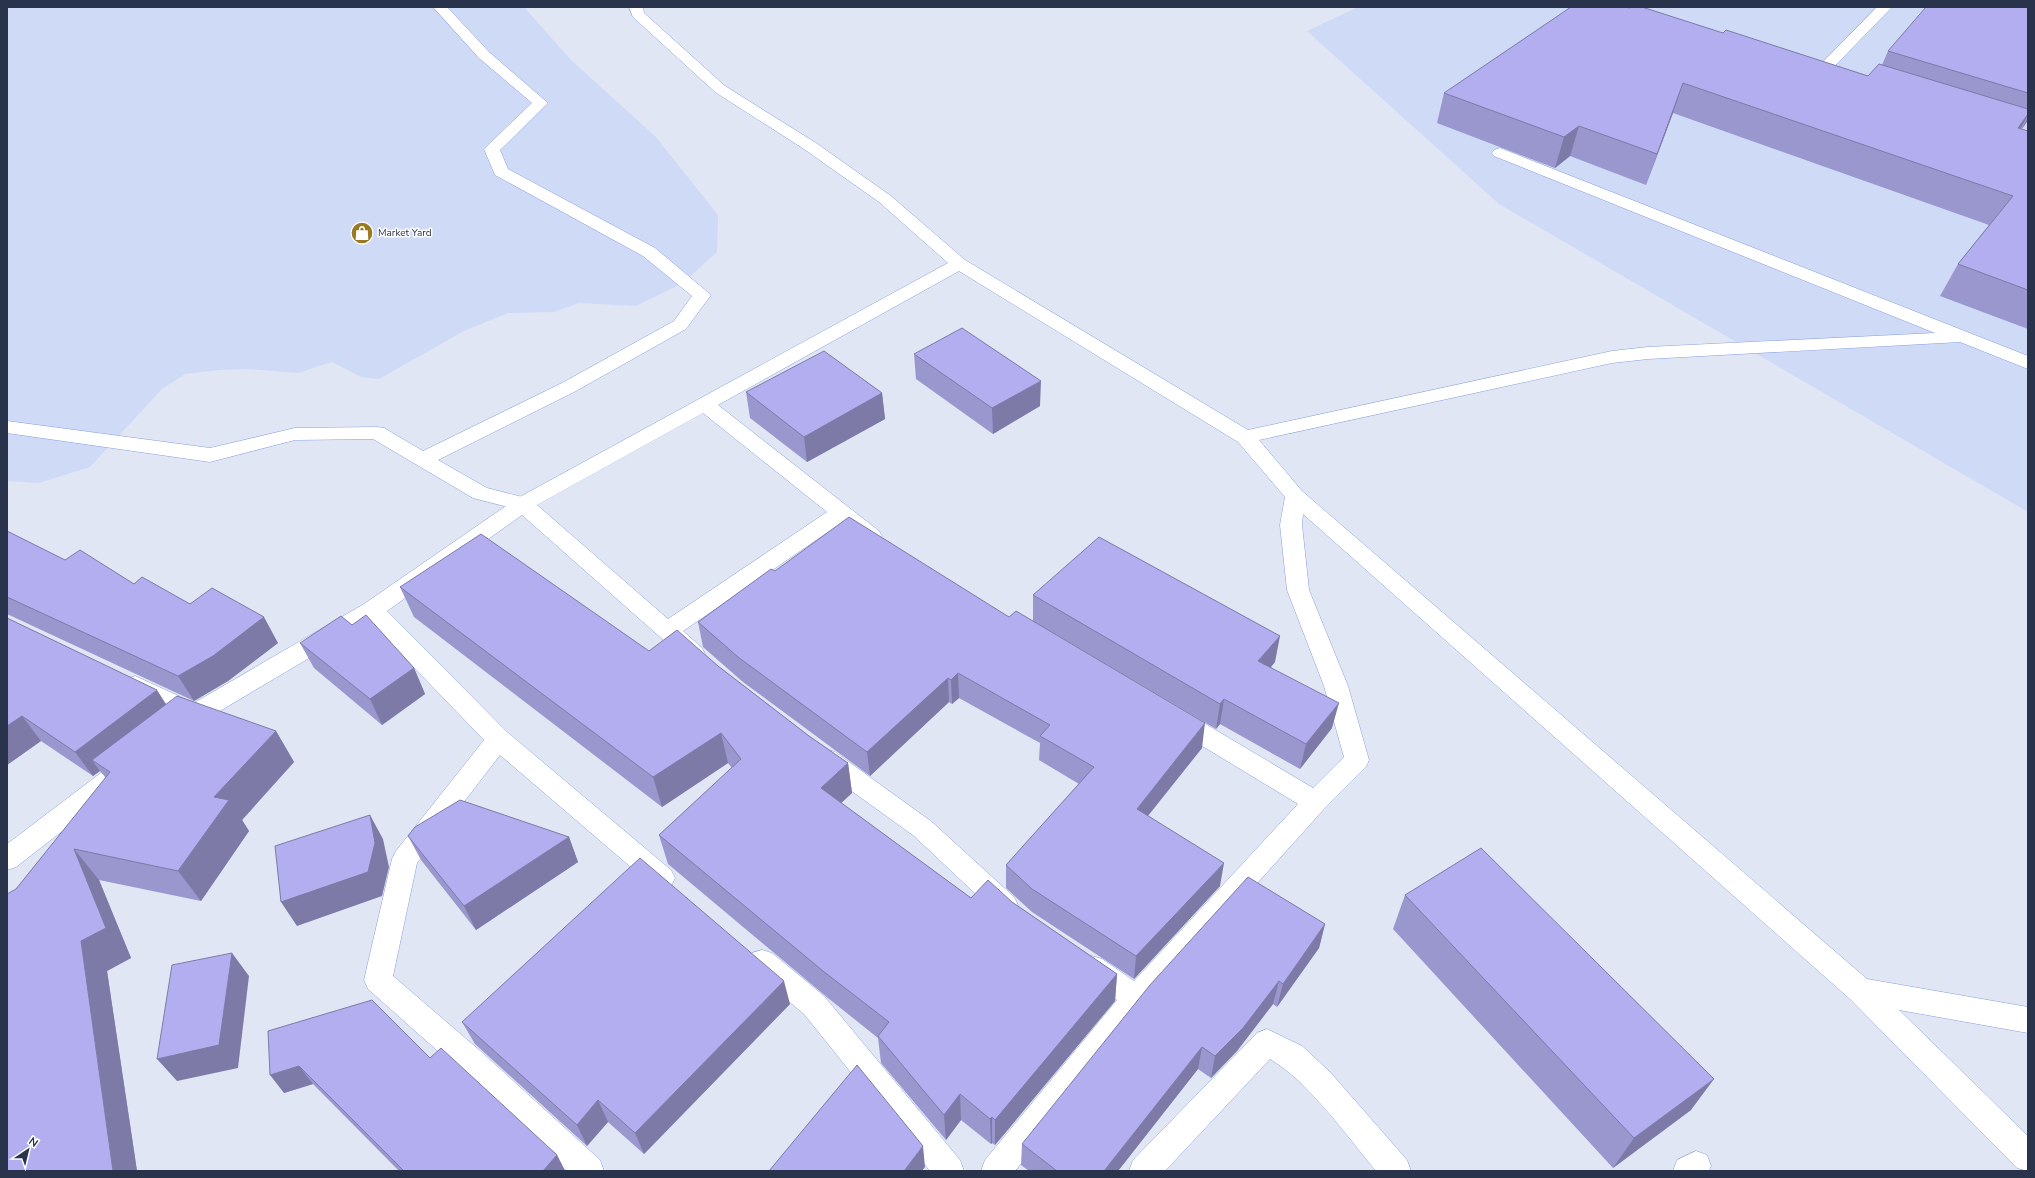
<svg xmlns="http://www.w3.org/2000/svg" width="2035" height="1178" font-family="'Nunito Sans',sans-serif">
	<rect width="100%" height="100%" fill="#e1e6f4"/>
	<path fill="#cfdaf7" d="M7,7H524L572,61L655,136L718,215L717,252L683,283L636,306L579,303L554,312L508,313L464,331L379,379L361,377L332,362L298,373L249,369L219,370L185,374L162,389L90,467L39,483L7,481Z
		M1358,7H2028V512L1499,204L1307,31Z"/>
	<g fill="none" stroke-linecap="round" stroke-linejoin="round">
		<g stroke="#88a0dd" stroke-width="1">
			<path id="service" d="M433,7H447L489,52L548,103L500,150L508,169L655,248L711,295L686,329L576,391L438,460L487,488L530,499L533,504L530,509L523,511L473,498L373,439L295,440L210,462L7,433V421L210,448L295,428L377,427L384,428L423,451L562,383L674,321L692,296L643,256L495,175L484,149L532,103L479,58Z
				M1877,7H1892L1825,76H1815L1813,73L1815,70Z"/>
		</g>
		<g stroke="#88a0dd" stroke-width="1">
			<path id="minor" d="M629,7H643L644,13L725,86L816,143L891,196L965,260L1248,430L1612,351L1648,347L1935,333L1494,156L1492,153L1494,150L1500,148L2028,356V369L1960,342L1648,359L1612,363L1259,440L1302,491L1867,979L2028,1007V1033L1899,1010L2028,1136V1171L2017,1168L1850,999L1303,514L1302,525L1309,590L1348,686L1369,760L1366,767L1324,809L1146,1007L1015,1171H981L985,1160L1117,1000L1082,977L1078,968L1082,959L1092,956L1102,959L1134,981L1298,804L1171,727L1167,720L1171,713L1179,711L1187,713L1313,788L1344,757L1324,686L1287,590L1280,525L1285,497L1238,442L959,271L718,405L879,531L882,536L879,541C863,546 852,532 841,523L683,631L702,648L705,654L702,660L694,663L686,660L522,515L387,611L507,732L671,870L675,878L671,886L662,889L653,886L500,755L417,863L393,976L478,1049L600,1160L604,1171H567L458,1069L368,989L364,980L392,859L396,851L484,740L370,622L203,721C193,729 187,735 174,731L170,724L176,715L127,691L123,685L127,679L135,676L194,703L364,604L516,499L948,263L879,202L804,149L715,92L633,17ZM703,413L827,512L668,619L537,505Z
				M826,749L835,752L932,822L1014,897L1018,905L1014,913L1005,917L996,913L914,836L817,766L814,759L817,752Z
				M119,763L128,766L131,773L128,780L16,867L7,870V844L110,766Z
				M762,950L772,953L824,996L960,1160L964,1171H930L804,1014L752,971L748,962L752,953Z
				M1267,1029L1302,1046L1330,1072L1407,1160L1411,1171H1376C1347,1136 1308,1081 1270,1059L1165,1171H1129L1133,1160L1257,1033Z
				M1696,1151L1707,1155L1711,1166L1709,1171H1673L1677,1160Z"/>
		</g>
		<use href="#service" fill="#fff" fill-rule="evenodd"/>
		<use href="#minor" fill="#fff" fill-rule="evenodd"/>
	</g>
	<path fill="#9a96ce" d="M2028,7V120L2022,129L2028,131V329L1940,296L1958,264L1989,225L1673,113L1646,185L1570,156L1555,168L1437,123L1444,93L1723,33L1868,76L1882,65L1888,51Z
		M914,354L1040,406L993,434L916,379Z
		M746,392L882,393L885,419L807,462L750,418Z
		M7,531L65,560L190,604L278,643L228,681L194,701L7,614Z
		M775,571L1202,748L1148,816L1220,886L1134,979L1032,912L1006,888V865L1079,784L1039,760L1040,743L959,698L952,704L949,702L870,776L743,682L703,647L698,622Z
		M400,587L649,651L718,666L809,736L848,763L852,793L841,803L971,898L1012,902L1117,974L1115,1001L995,1145L992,1143L991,1144L961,1120L946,1140L881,1063L878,1038L828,998L668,864L659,835L732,768L728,763L662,807L414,617Z
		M1033,595L1275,662L1271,667L1332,728L1300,769L1220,724L1216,729L1033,621Z
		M7,618L166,704L276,731L294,762L242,820L249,831L201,901L99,880L131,958L107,971L137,1171H7L16,889L106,778L100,771L93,776L41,741L7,765Z
		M300,643L414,668L425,694L382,725L314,668Z
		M408,836L569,837L578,862L476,930L421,860Z
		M1405,895L1691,1110L1613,1168L1393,929Z
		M1325,924L1319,948L1277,1007L1273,1004L1237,1051L1211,1078L1198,1069L1118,1171H1029L1021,1165L1022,1144Z
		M790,1004L644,1154L608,1122L587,1146L475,1044L462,1022Z
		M268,1031L430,1058L557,1155L565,1171H399L313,1084L284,1093Z"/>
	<path fill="#7d7aa8" d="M1683,83L1673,113L1646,185L1657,154Z
		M2028,114V115L2014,140L2018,128Z
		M2028,117V120L2022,129Z
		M1579,126L1570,156L1555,168L1564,137Z
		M1041,381L1040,406L993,434L992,408Z
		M882,393L885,419L807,462L804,437Z
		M264,617L278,643L228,681L194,701L178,676Z
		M1280,636L1275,662L1254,686L1258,661Z
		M414,668L425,694L382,725L370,699Z
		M958,673L959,698L952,704L951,680Z
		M948,678L949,702L870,776L867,752Z
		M157,690L173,715L92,760L100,771L93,776L75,752Z
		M1224,699L1220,724L1216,729L1220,704Z
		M1339,703L1332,728L1300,769L1306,744Z
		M22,716L41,741L7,765V726Z
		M1205,723L1202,748L1134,833L1137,809Z
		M276,731L294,762L242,820L249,831L201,901L178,871L214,797Z
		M721,733L728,763L662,807L653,777Z
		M848,763L852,793L826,817L821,788Z
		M370,815L383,839L389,867L382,896L297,926L281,902Z
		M569,837L578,862L476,930L464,906Z
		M74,849L99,880L131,958L107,971L137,1171H113L81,941Z
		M1224,863L1220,886L1134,979L1136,956Z
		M1325,924L1319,948L1277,1007L1283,984Z
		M232,953L249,976L238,1068L177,1081L157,1059Z
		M1117,974L1115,1001L995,1145V1120Z
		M784,981L790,1004L644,1154L635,1133Z
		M1279,981L1273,1004L1237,1051L1211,1078L1215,1056Z
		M1202,1047L1198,1069L1118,1171H1104Z
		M299,1066L313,1084L284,1093L270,1075Z
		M1714,1079L1691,1110L1613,1168L1634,1138Z
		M960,1094L961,1120L946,1140L944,1115Z
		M598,1100L608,1122L587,1146L577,1125Z
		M992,1117V1143L991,1144L990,1119Z
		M923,1146L925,1167L922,1171H904Z
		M557,1155L565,1171H543Z"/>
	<path fill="#b3aef0" stroke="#7d7aa8" d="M1571,7H1626L1630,8L1631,7H1642L1723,33L1726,30L1868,76L1879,64L2028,109V114L2018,128L2028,131V290L1958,264L2013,196L1683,83L1657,154L1579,126L1564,137L1444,93Z
		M1926,7H2028V93L1888,51Z
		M962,328L1041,381L992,408L914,354Z
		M824,351L882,393L804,437L746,392Z
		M849,517L1009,617L1016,611L1205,723L1137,809L1224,863L1136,956L1032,889L1006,865L1094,767L1040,736L1050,725L958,673L951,680L948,678L867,752L738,657L698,622L771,569L775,571Z
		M7,531L65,560L80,550L134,584L142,577L190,604L212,588L264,617L213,656L178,676L7,597Z
		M481,534L649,651L677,630L718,666L809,736L848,763L821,788L971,898L988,880L1012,902L1117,974L995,1120L992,1117L990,1119L960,1094L944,1115L878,1036L889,1022L823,971L659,835L741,759L721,733L653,777L400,587Z
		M1099,537L1280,636L1258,661L1339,703L1306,744L1224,699L1220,704L1033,595Z
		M366,615L414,668L370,699L300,643L341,616L352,625Z
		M7,618L157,690L75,752L22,716L7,726Z
		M177,696L276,731L214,797L229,800L178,871L74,849L106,928L81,941L113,1171H7V894L16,889L110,772L92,760Z
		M460,800L569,837L464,906L408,836L415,827Z
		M370,815L375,843L368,872L281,902L275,846Z
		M1481,848L1714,1079L1634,1138L1405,895Z
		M640,858L784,981L635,1133L598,1100L577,1125L462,1022Z
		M1248,877L1325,924L1283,984L1279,981L1243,1028L1215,1056L1202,1047L1104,1171H1057L1022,1144L1150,985Z
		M232,953L219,1045L157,1059L172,965Z
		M372,1000L430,1058L441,1048L557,1155L543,1171H404L299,1066L270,1075L268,1031Z
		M857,1065L923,1146L904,1171H769Z"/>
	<defs>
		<g id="shop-disc" transform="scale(1.15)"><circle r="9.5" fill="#997922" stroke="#fff"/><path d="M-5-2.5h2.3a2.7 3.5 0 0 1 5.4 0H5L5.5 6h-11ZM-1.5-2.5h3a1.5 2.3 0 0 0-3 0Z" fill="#fff"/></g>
	</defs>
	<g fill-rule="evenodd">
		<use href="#shop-disc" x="362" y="233"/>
	</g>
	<g text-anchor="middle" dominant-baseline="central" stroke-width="3" stroke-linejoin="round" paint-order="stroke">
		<g font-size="10" fill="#29334c" stroke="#fff" text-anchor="start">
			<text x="378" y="233">Market Yard</text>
		</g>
	</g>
	<rect width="2035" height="1178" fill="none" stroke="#29334c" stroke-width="16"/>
	<g transform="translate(28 1150) rotate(35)" stroke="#ffffff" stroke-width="3" paint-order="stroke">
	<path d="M0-3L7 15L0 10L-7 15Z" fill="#29334c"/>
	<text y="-6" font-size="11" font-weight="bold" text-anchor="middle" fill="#29334c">N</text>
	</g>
</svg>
